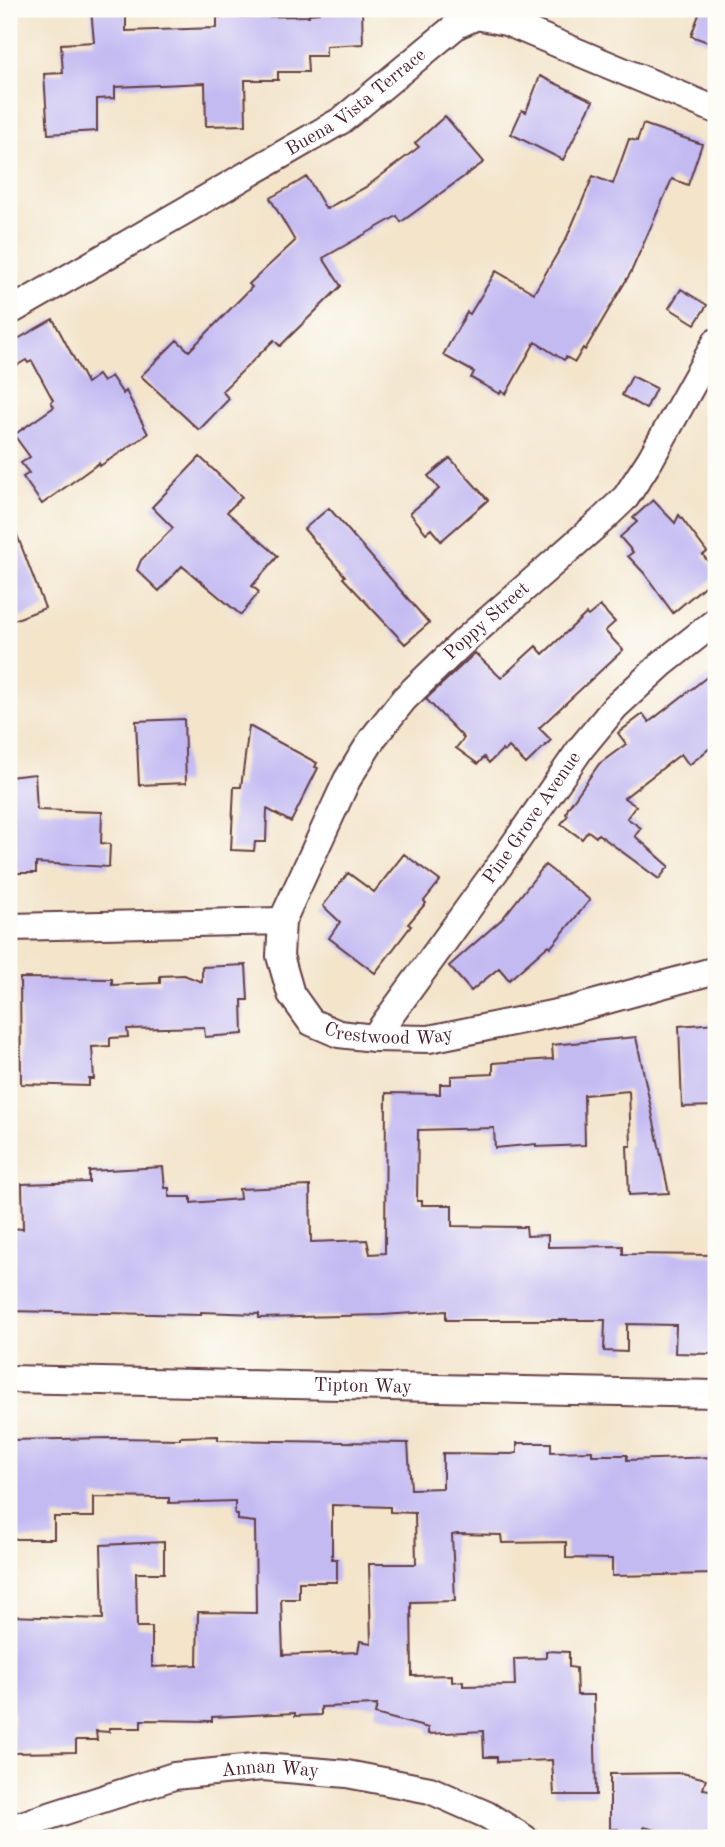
<svg xmlns="http://www.w3.org/2000/svg" width="725" height="1847" font-family="'Old Standard TT',serif">
	<rect width="100%" height="100%" fill="#fdfcf7"/>
	<filter id="ink" filterUnits="userSpaceOnUse"><feTurbulence type="fractalNoise" baseFrequency=".0143" numOctaves="2"/><feDisplacementMap in="SourceGraphic" scale="14" xChannelSelector="R" yChannelSelector="G"/><feConvolveMatrix kernelMatrix="1 2 1 2 8 2 1 2 1" color-interpolation-filters="sRGB"/></filter>
	<filter id="wash" filterUnits="userSpaceOnUse"><feTurbulence type="fractalNoise" baseFrequency=".00686" numOctaves="4" result="noise"/><feDisplacementMap in="SourceGraphic" scale="28" xChannelSelector="R" yChannelSelector="G"/><feGaussianBlur stdDeviation="1.57" result="paint"/><feColorMatrix in="noise" values="0 0 0 0 0 0 0 0 0 0 0 0 0 0 0 0 0 1.4 0 .05"/><feComposite in="paint" operator="in"/></filter>
	<g filter="url(#wash)">
		<rect width="100%" height="100%" fill="#f3e4ca"/>
		<g id="blocks">
			<path fill="#c3baf2" fill-rule="evenodd" d="M91,9H126V31L217,28V17L309,16V14L319,13V9H362L363,44L326,46V56H307L308,72H278V80H245L246,125L206,126L205,83L115,87V98L97,99V131L48,134L44,74L63,73L61,44L94,42Z
				M701,9H716V45L691,36Z
				M540,76L593,101L563,160L511,134L522,110L526,112Z
				M445,116L484,162L401,222L397,216L323,258L341,286L280,346L274,340L222,391L229,399L199,430L141,376L177,340L189,351L252,287L249,284L295,241L270,198L307,177L326,209L366,187L419,147L415,143Z
				M643,124L702,144L688,185L672,179L631,272L585,350L583,348L575,362L566,357L564,360L535,342L506,394L501,391L500,394L471,378L474,372L443,355L466,314L467,312L470,314L496,271L534,293L567,237L593,176L613,184L629,139L637,141Z
				M681,289L707,305L695,324L669,308Z
				M53,319L87,383L98,375L103,382L111,376L123,394L126,391L148,434L100,466L99,463L42,504L23,477L29,473L21,463L30,457L14,435L54,407L51,402L53,400L32,361L28,363L26,360L9,370V344Z
				M632,376L656,388L646,409L622,395Z
				M200,457L242,497L227,512L278,556L252,586L259,592L241,615L182,566L159,591L137,570L141,560L173,528L152,507Z
				M450,458L488,500L441,541L431,529L426,533L410,513L439,489L428,476Z
				M653,500L675,523L679,515L707,552L703,555L716,572V576L673,613L644,573L628,556L633,552L620,537L637,522L633,518Z
				M329,508L429,623L405,644L343,578L345,576L304,529Z
				M11,519L45,608L9,622V520Z
				M600,606L615,622L605,631L623,650L539,728L551,740L526,764L509,747L504,752L502,750L489,763L484,757L478,764L456,748L464,738L426,699L475,653L501,678L536,646L543,654L586,614L588,616Z
				M716,670V743L689,765L681,754L624,798L636,806L627,818L641,828L635,836L669,866L659,879L598,834L596,837L588,831L582,839L561,824L568,815L566,814L568,808L599,764L626,744L618,733L643,714L649,722Z
				M184,719L186,783L139,785L136,721Z
				M249,726L317,763L315,767L318,768L291,822L267,809L266,842H255L254,851L231,850L234,787H241Z
				M35,774L37,810L102,812L101,843L110,844L109,867L36,863V873H9V777Z
				M404,854L440,881L424,901L426,903L408,924L411,926L375,973L329,938L340,922L323,906L348,873L374,892Z
				M545,865L590,900L551,947L549,945L509,980L499,968L471,991L449,966L502,919Z
				M246,965L248,1000H242L243,1034L205,1037L204,1027L127,1029L128,1037L110,1038V1046L92,1047L94,1079H89V1086L21,1084L20,978L112,979V985L160,983V976L184,975L202,982V967Z
				M716,1023V1106L682,1107L679,1026Z
				M636,1037L669,1193L629,1195L627,1146H631L629,1091L584,1095L585,1145L536,1147V1144L495,1148L494,1128L418,1130L417,1201H422V1205H452V1226L526,1227L527,1236L548,1235V1247L623,1246V1254L716,1255V1318H712V1354L675,1353L676,1325L627,1324V1352L604,1351L605,1320H446V1311L382,1315L259,1318V1314L201,1312V1315L9,1311V1228L23,1229L22,1184L89,1182V1171L163,1167L165,1188H169V1197H191V1203L240,1199L239,1189L310,1186L311,1242L367,1240L370,1254L385,1253L386,1093L440,1094V1084H451V1076L493,1074V1063L553,1059L552,1045Z
				M218,1436V1440L408,1443L411,1489L443,1488V1453L511,1454L517,1453V1443H551V1452L592,1451V1455H627V1460L716,1457V1574L612,1576V1559L566,1558V1542L502,1543L501,1535L457,1534L452,1535L455,1601L411,1602L412,1676L452,1675V1682L463,1681V1686L515,1685L514,1659L546,1658V1651L569,1652V1667L576,1668L577,1695H594L596,1795H554L552,1760L497,1762V1757H484L483,1731L428,1734V1728L375,1714L377,1705L321,1707V1715L295,1716V1713L212,1717V1721L141,1720V1728H109V1732L96,1731L97,1740H76V1752L13,1753V1711H9V1616L103,1619L101,1545L164,1542V1573H136L137,1627H152V1667L197,1665L198,1612L256,1613L255,1522L238,1520V1515L235,1514V1501L169,1503V1498L94,1497V1517H54V1539H9V1440L111,1438L180,1439V1437ZM332,1505L390,1507V1512L415,1513L416,1564H369L371,1643L360,1641L358,1652L283,1655L281,1599H299V1582H337V1559H332Z
				M682,1773L706,1779L703,1789L716,1791V1838H687L644,1827V1837H618V1829H610V1774Z"/>
		</g>
	</g>
	<g filter="url(#ink)">
		<use href="#blocks" fill-opacity="0" stroke="#633d43" stroke-width="2"/>
		<g fill="none" stroke-linecap="round" stroke-linejoin="round">
			<g stroke="#633d43" stroke-width="30">
				<g id="street">
					<path id="s1" d="M9,312L342,120L457,25L477,16L506,22L716,110"/>
					<path id="s2" d="M282,921L347,780L373,738L404,699L462,643L601,521L626,497L650,460L716,342"/>
					<path id="s3" d="M9,927L282,921L280,956L291,994L311,1022L339,1034L374,1038L429,1039L571,1010L716,970"/>
					<path id="s4" d="M374,1038L502,862L581,748L615,707L663,663L716,621"/>
					<path id="s5" d="M9,1379L716,1394"/>
					<path id="s6" d="M9,1829L174,1776L263,1767L347,1774L430,1790L487,1815L524,1838"/>
				</g>
			</g>
			<use href="#street" stroke="#fff" stroke-width="26"/>
		</g>
	</g>
	<g text-anchor="middle" dominant-baseline="central" stroke-width="5" stroke-linejoin="round" paint-order="stroke">
		<g font-size="19" fill="#4a1f2b" stroke="#fdfcf7">
			<text stroke="none"><textPath href="#s1" startOffset="406">Buena Vista Terrace</textPath></text>
			<text stroke="none"><textPath href="#s2" startOffset="368">Poppy Street</textPath></text>
			<text stroke="none"><textPath href="#s4" startOffset="271">Pine Grove Avenue</textPath></text>
			<text stroke="none"><textPath href="#s3" startOffset="462">Crestwood Way</textPath></text>
			<text stroke="none"><textPath href="#s5" startOffset="354">Tipton Way</textPath></text>
			<text stroke="none"><textPath href="#s6" startOffset="270">Annan Way</textPath></text>
		</g>
	</g>
	<rect width="725" height="1847" fill="none" stroke="#fdfcf7" stroke-width="35"/>
</svg>
